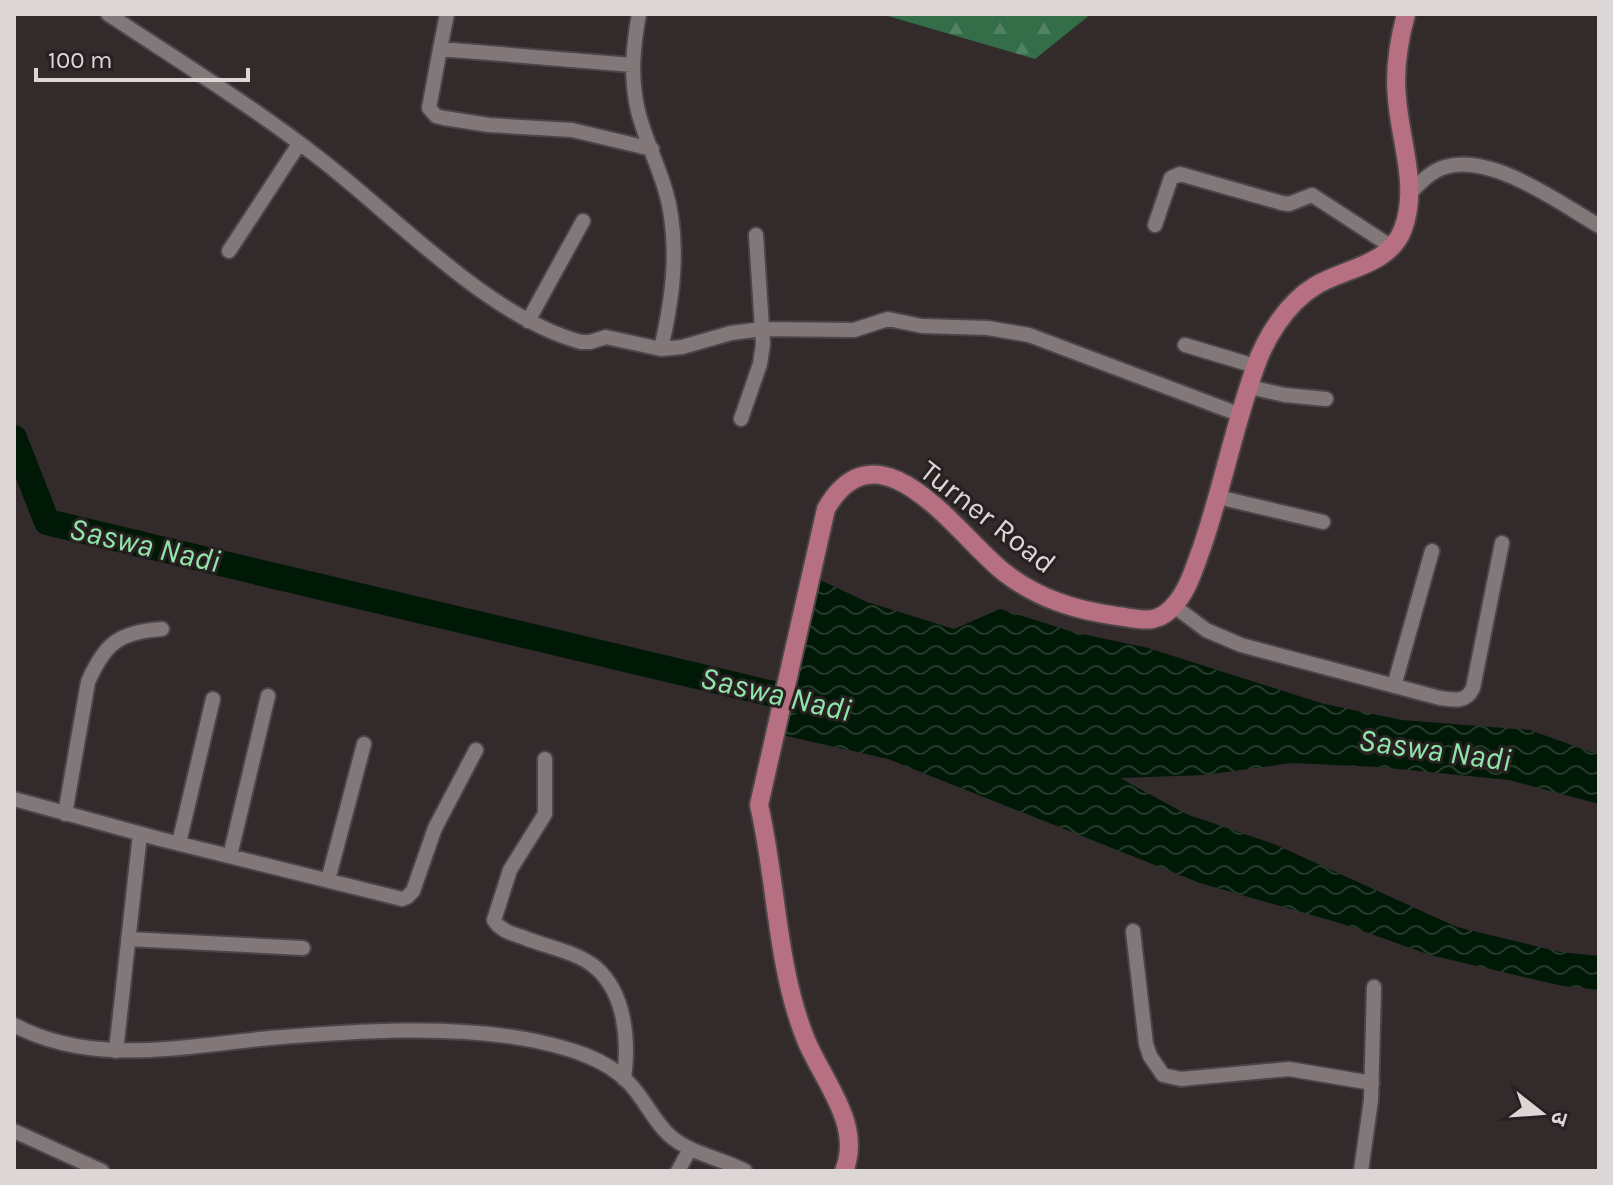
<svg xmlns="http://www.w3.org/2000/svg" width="1613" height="1185" font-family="Karla,'Noto Sans Devanagari',sans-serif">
	<defs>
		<pattern id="forest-firs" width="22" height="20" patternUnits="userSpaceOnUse" patternTransform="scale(2)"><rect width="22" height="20" fill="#346e48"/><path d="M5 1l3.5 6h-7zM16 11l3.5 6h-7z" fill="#518262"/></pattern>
		<pattern id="water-waves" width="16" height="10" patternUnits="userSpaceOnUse" patternTransform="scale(2)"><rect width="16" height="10" fill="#001907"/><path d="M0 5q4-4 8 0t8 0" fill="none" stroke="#253a2a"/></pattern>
	</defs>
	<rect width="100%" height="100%" fill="#322a2b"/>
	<path fill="url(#forest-firs)" d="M881,14H1091L1035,59Z"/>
	<path fill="url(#water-waves)" d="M818,579L867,602L954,629L1000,609L1073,632L1148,648L1324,704L1402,720L1530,730L1599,755V804L1509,780L1378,767L1292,763L1205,775L1120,778L1186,814L1274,844L1457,927L1560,952L1599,956V990L1563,986L1430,955L1343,924L1200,883L888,759L782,735Z"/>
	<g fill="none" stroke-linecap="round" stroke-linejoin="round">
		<path stroke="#001907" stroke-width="26" d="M14,438L47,522L807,702"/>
		<g stroke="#4c4547" stroke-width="18">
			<path id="minor" d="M108,14C179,61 252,106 319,158C395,216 488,317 581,342H590L606,337L661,349
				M639,14C633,47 630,77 638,111C647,147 666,179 671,216C678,261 671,305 661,349L682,347L731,333L762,329L854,330L888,319L922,326L988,328L1029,335L1241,415
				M440,49L447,14
				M632,65L440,49L429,108L436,116L444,118L489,125L572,130L652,149
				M1410,193C1420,183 1431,171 1445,167C1492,153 1560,203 1599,226
				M1155,225L1171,178L1180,174L1282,203L1289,204L1312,195L1392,247
				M229,251L299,144
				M528,321L583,221
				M1185,345L1255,366
				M1249,387L1285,395L1326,399
				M741,419L760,364L763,344L756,235
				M1218,497L1323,522
				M1174,606L1206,630L1241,645L1440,698C1454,700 1466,703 1473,688L1502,543
				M1394,686L1432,551
				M545,759V814L510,870L494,920C500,931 514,934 525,938C547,947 577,952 595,967C626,993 629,1042 624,1079
				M14,799L160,839L402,899L407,897L413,891L435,828L476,750
				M65,814L88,682C105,643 119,632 162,629
				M179,843L213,699
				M230,856L268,696
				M328,880L364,744
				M1133,931L1146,1044L1150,1056L1163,1075L1181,1079L1289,1069L1372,1083
				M128,939L303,948
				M14,1025C93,1067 185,1046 270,1038C353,1031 454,1024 536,1041C568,1048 605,1058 628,1082C644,1098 653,1120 669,1135C690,1154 721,1158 745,1171
				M116,1051L140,834
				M14,1131L102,1171
				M678,1171L690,1149
				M1361,1171L1371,1100L1374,987"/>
		</g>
		<g stroke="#4c4547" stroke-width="22">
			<path id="major" d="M844,1171C863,1125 823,1081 806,1040C776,966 777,882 759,805L826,509C880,415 960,539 1005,573C1039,599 1075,610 1117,616C1128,617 1141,621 1153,619C1163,617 1171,610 1177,602C1189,587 1195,566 1202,547C1222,489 1234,427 1255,368C1265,338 1287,303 1315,286C1344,268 1389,266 1403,229C1419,186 1400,141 1397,98C1394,70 1399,40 1406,14"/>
		</g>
		<use href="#minor" stroke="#82787a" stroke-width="14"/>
		<use href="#major" stroke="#b77081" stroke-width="18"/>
	</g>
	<g text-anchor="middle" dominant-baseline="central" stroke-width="6" stroke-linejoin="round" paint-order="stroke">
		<g font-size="30" fill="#dcd6d7" stroke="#282021">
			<text transform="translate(988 517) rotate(38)">Turner Road</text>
		</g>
		<g font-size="32" font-style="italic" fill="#90e5aa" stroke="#282021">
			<text transform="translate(145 545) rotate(13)">Saswa Nadi</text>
			<text transform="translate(776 694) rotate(13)">Saswa Nadi</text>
			<text transform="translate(1435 750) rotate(8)">Saswa Nadi</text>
		</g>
	</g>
	<rect width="1613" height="1185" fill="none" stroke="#dcd6d7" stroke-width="32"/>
	<g transform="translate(1541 1113) rotate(107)" stroke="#282021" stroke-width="6" paint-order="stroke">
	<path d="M0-6L14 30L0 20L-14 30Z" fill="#dcd6d7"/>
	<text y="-12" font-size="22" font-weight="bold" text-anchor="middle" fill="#dcd6d7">उ</text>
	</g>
	<path d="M36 68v12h212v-12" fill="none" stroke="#dcd6d7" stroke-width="4"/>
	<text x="48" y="68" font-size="24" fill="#dcd6d7" stroke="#282021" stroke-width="6" paint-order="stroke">100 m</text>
</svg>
